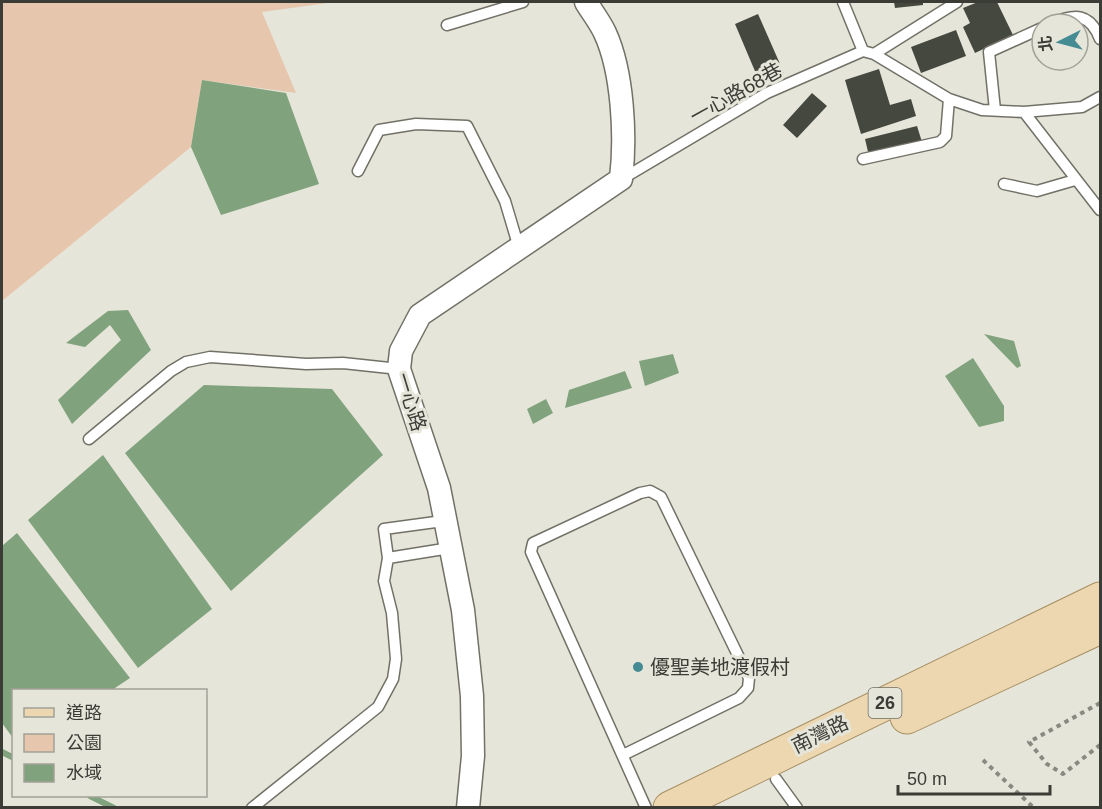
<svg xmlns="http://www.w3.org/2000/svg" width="1102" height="809" font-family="Helvetica,'Noto Sans TC',sans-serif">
	<rect width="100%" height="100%" fill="#e6e5d9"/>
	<path fill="#e6c6ac" d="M2,2H335L262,12L296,93L202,80L191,147L2,301Z"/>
	<path fill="#80a37e" d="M202,80L286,93L319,184L221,215L191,147Z
		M128,310L151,350L72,424L58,400L121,340L110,325L85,347L66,343L108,311Z
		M984,334L1014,341L1021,366L1017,368Z
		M673,354L679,373L645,386L639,361Z
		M973,358L1004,406V421L979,427L945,376Z
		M625,371L632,388L565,408L569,390Z
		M204,385L332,389L383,455L231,591L125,453Z
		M546,399L553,413L533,424L527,409Z
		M103,455L212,609L138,668L28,520Z
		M17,533L130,678L112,690H14L13,738L2,723V546Z"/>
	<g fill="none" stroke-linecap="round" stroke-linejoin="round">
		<path stroke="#80a37e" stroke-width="6" d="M2,752L14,758
			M90,796L114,808"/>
	</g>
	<path fill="#44483f" d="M894,2H923V5L895,8Z
		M978,2H997L1013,35L975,53L963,27L970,23L963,8Z
		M758,14L784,73L760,83L735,24Z
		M956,30L966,56L921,73L911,47Z
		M879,69L890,105L911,99L916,116L861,134L845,80Z
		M812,93L827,106L797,138L783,125Z
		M917,126L922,142L869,156L865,139Z"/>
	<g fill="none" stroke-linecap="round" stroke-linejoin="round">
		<g stroke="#727167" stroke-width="13">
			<path id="service" d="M843,2L863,51
				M957,2L874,54L949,99L982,110L1024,112L1100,210
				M1051,24C1075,13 1090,13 1100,39
				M447,25L523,2
				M995,110L989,52L1042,28
				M1024,112L1082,107L1100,97
				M863,159L940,142L946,136L949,99
				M358,171L379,130L416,124L467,126L505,201L519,248
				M622,179L767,93L863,51L874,54
				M1004,184L1037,191L1075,180
				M89,439L171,371L186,362L210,357L306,364L343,363L399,369
				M388,558L384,529L443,521
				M623,755L739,698L748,688L749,678L661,497L650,491L640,493L533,543L531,552L646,808
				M776,779L797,808
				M252,808L378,707L393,679L396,659L392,613L384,581L388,558L450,548"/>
		</g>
		<g stroke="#727167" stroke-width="25">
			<path id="minor" d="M468,808L473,756L472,696L463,610L439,488L399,369L401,351L420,315L621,179C626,137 623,72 605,33C600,22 592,12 586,2"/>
		</g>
		<g stroke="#a78f64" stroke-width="35">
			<path id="primary" d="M907,717L1100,627
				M670,808L1100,599"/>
		</g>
		<path stroke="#898981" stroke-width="4" stroke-dasharray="4.5 4.5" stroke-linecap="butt" d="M1100,703L1029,742L1047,764L1063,774L1100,745
			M983,760L1034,808"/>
		<use href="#service" stroke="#fff" stroke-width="10"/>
		<use href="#minor" stroke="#fff" stroke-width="22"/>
		<use href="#primary" stroke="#ecd7b0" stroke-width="33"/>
	</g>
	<circle fill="#448b93" stroke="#e6e5d9" stroke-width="2" cx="638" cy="667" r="6"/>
	<g text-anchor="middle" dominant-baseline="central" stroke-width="6" stroke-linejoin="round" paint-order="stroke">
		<rect fill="#e6e5d9" stroke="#6f6f68" stroke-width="1.5" x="868.5" y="688" width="33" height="30" rx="4.5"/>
		<g font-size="18" font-weight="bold" fill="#3c3c37">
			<text x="885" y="703">26</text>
		</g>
		<g font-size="20" fill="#3c3c37" stroke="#e6e5d9">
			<text transform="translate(736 93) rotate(-29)">一心路68巷</text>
			<text transform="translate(411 402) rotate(73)">一心路</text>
			<text transform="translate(820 734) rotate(-26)">南灣路</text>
		</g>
		<g font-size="20" fill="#3c3c37" stroke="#e6e5d9" text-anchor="start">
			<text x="650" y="667">優聖美地渡假村</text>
		</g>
	</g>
	<rect width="1102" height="809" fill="none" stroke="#3c3c37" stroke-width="6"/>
	<rect x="12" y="689" width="195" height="108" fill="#e6e5d9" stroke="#a2a198" stroke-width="1.5"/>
	<rect x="24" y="708" width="30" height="9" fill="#ecd7b0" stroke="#a2a198" stroke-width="1.5"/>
	<text x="66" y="719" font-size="18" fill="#3c3c37">道路</text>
	<rect x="24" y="734" width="30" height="18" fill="#e6c6ac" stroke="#a2a198" stroke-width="1.5"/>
	<text x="66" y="749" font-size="18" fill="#3c3c37">公園</text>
	<rect x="24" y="764" width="30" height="18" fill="#80a37e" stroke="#a2a198" stroke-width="1.5"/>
	<text x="66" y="779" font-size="18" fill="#3c3c37">水域</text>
	<g transform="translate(1060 42) rotate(264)"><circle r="28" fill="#e6e5d9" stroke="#a2a198" stroke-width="1.5"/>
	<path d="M0-4.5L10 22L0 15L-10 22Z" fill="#448b93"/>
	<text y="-9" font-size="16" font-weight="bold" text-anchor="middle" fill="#3c3c37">北</text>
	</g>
	<path d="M898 785v9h152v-9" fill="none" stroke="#3c3c37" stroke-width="3"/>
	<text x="907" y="785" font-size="18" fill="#3c3c37" stroke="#e6e5d9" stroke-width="4.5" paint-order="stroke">50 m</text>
</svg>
